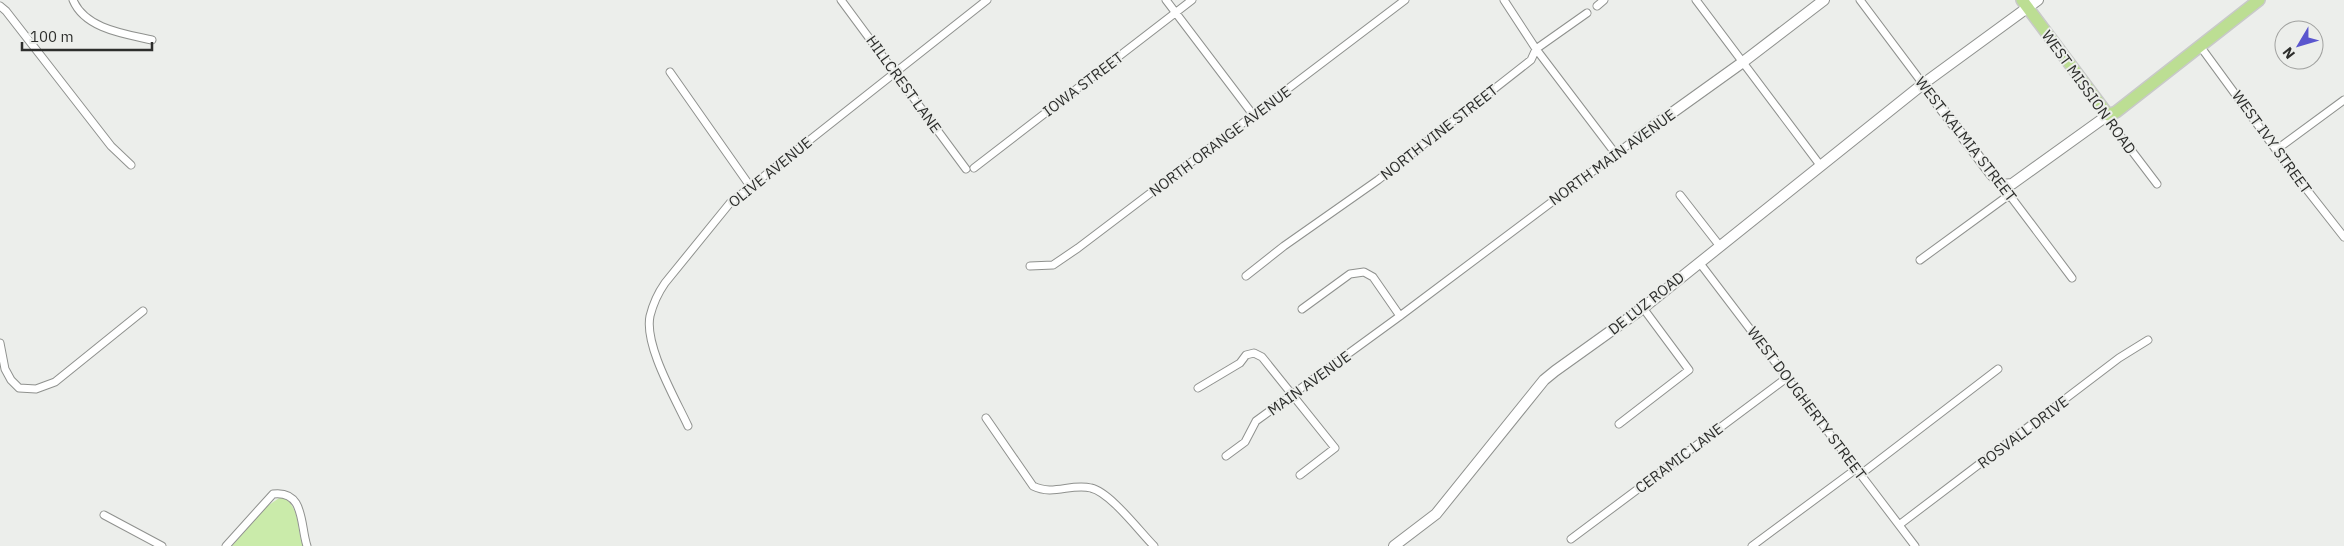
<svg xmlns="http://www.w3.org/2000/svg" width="2344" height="546" font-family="'IBM Plex Sans',sans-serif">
	<rect width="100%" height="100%" fill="#eceeeb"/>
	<path fill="#caebaa" d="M282,496C301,508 296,527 303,546H232L266,507Z"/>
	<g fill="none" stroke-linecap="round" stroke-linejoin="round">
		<g stroke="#8f918e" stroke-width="9">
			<path id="street" d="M73,0C85,29 125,34 152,40
				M841,0L966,169
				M1166,0L1254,116
				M1504,0L1536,49L1615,153
				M1696,0L1820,165
				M1860,0L1923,84
				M0,6L6,11L111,146L131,165
				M1597,6L1604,0
				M2200,46L2282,158L2344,237
				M670,72L750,186
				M2108,115L2119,134L2157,184
				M2276,150L2344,100
				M974,168L1192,0
				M2002,185L2072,278
				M1680,195L1719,245
				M1920,260L2009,195
				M1699,262L1915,546
				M1030,266L1053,265L1078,248L1405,0
				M1246,276L1284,246L1378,180L1531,60L1536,49L1587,13
				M1302,309L1350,274L1364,272L1373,277L1400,316
				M0,343L5,369L11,380L19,388L36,389L55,382L143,311
				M1198,388L1240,363L1246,355L1254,353L1262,357L1335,448L1300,475
				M986,418L1033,486C1053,496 1071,483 1091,488C1110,492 1140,532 1154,546
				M1619,424L1689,370L1643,308
				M688,426C675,398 644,345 650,316C653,304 658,293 665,283L730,203L987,0
				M1226,456L1245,442L1256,421L1400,316L1637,138
				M1861,474L1998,369
				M104,515L162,546
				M1899,525L2119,358L2148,340
				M1571,539L1788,377
				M226,546L273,494C305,490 300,525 307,546
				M1752,546L1856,469"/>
		</g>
		<g stroke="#8f918e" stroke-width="12">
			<path id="secondary" d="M1923,84L1992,175L2002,185L2012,184L2108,115
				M1637,138L1743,62L1824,0
				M1394,546L1436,514L1544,380L1555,371L1643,308L1923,84L2038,0"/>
		</g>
		<g stroke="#c8c9c8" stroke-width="14">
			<path id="primary" d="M2022,0L2108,115L2116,112L2259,0"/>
		</g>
		<use href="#street" stroke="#fff" stroke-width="7"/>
		<use href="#secondary" stroke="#fff" stroke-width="10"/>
		<use href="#primary" stroke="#bcde93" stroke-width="11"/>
	</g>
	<g text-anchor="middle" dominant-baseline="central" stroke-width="4" stroke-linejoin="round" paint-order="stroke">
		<g font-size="15" fill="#2d2e2c" stroke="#eceeeb">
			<text transform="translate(904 84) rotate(54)">HILLCREST LANE</text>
			<text transform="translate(1083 84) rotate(-37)">IOWA STREET</text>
			<text transform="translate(2089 92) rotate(54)">WEST MISSION ROAD</text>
			<text transform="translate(1439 132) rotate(-38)">NORTH VINE STREET</text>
			<text transform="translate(1966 139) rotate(52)">WEST KALMIA STREET</text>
			<text transform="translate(1220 141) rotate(-37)">NORTH ORANGE AVENUE</text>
			<text transform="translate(2272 142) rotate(54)">WEST IVY STREET</text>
			<text transform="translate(1612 157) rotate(-36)">NORTH MAIN AVENUE</text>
			<text transform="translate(770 172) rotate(-39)">OLIVE AVENUE</text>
			<text transform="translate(1646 303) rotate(-38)">DE LUZ ROAD</text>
			<text transform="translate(1309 383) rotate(-36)">MAIN AVENUE</text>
			<text transform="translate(1807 403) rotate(53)">WEST DOUGHERTY STREET</text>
			<text transform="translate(2023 432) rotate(-37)">ROSVALL DRIVE</text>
			<text transform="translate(1679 458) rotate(-37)">CERAMIC LANE</text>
		</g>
	</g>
	<g transform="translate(2299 45) rotate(232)"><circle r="24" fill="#eceeeb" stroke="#a0a19f"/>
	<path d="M0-4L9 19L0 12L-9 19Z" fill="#5a56ce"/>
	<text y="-8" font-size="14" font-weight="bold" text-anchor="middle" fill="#2d2e2c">N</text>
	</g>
	<path d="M22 42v8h130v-8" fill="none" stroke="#2d2e2c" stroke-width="2.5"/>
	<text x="30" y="42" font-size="15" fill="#2d2e2c" stroke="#eceeeb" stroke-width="4" paint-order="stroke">100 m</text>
</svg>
